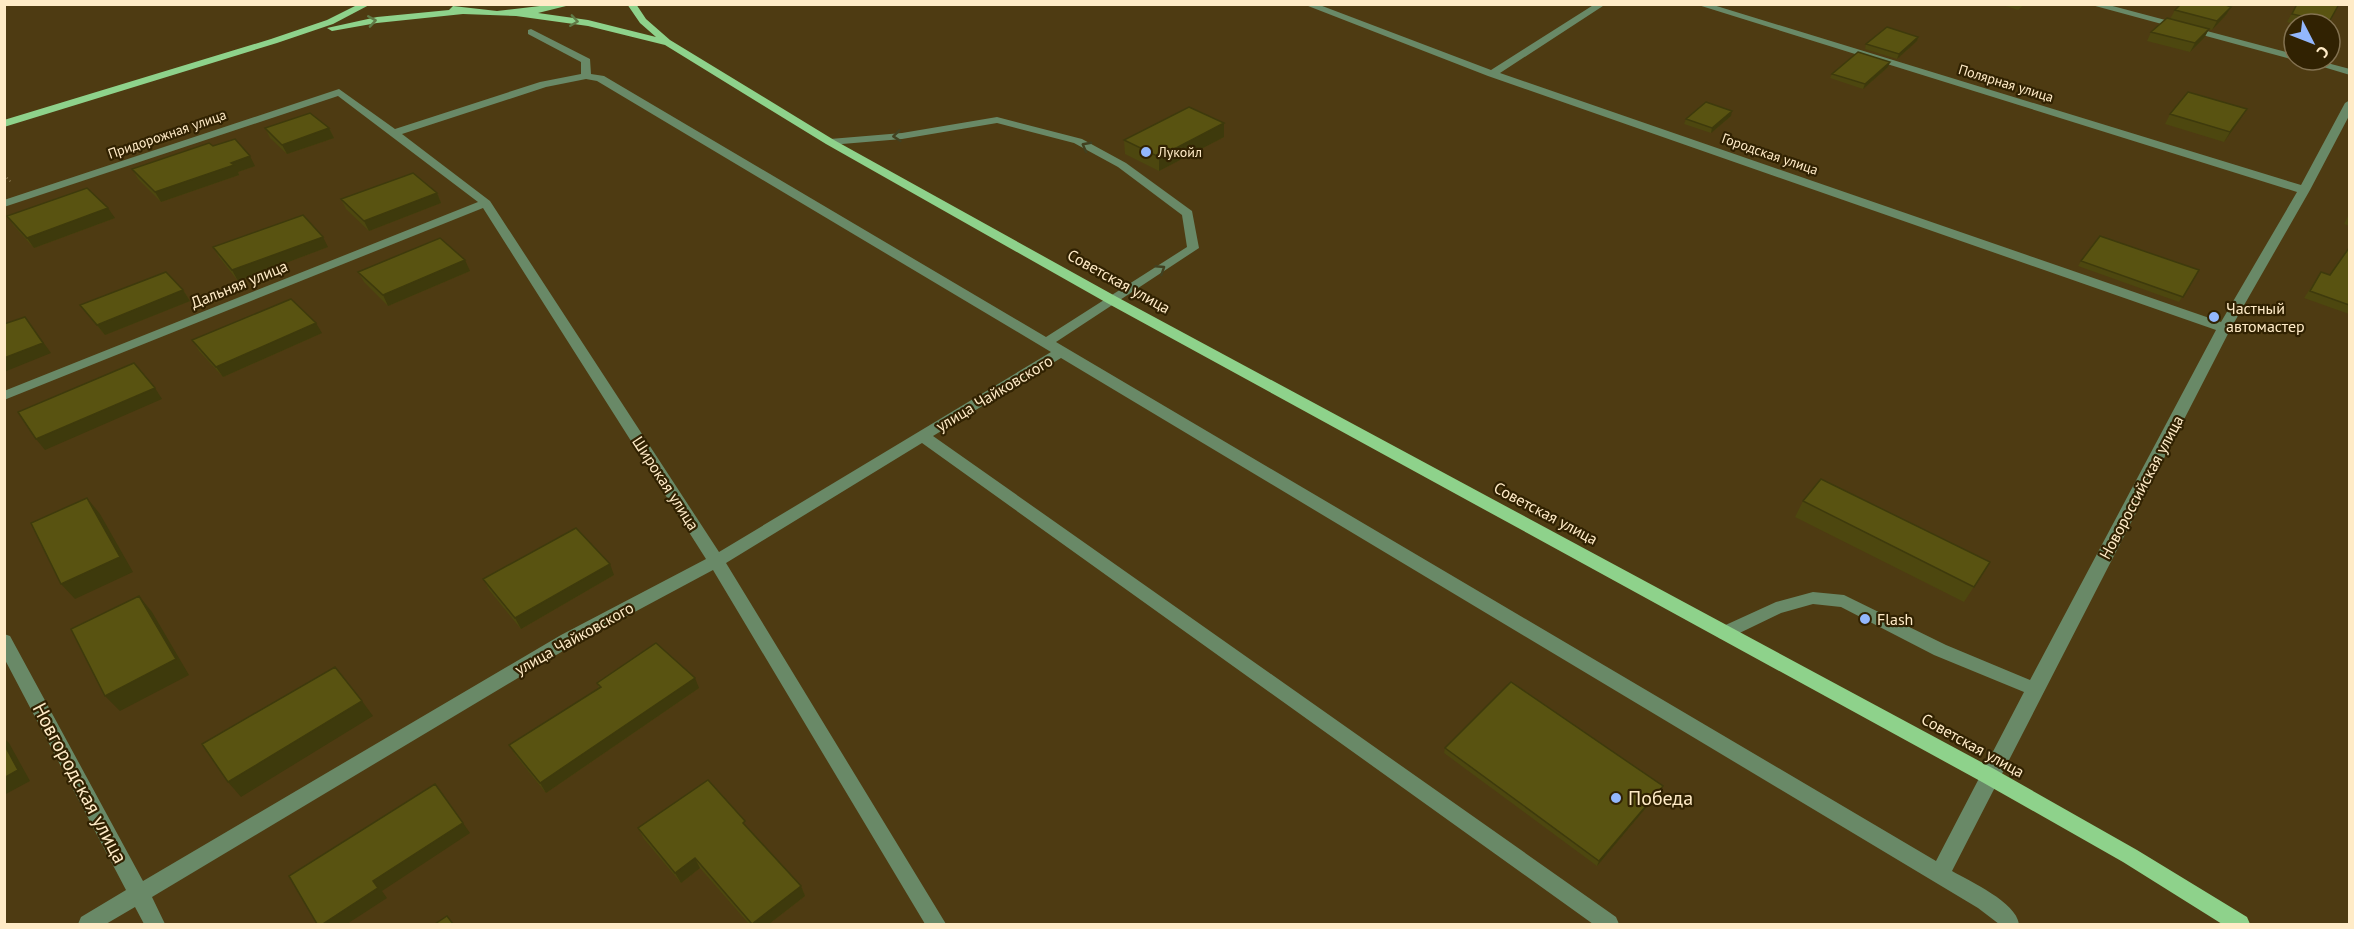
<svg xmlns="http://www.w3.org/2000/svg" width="2354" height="929" font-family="'PT Sans',sans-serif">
	<rect width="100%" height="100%" fill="#4e3b12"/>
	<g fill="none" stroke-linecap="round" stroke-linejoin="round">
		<path stroke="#8a774f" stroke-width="2" stroke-dasharray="1 3" stroke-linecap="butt" d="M4,175L12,183"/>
		<path fill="#698967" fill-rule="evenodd" d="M1303,4H1317L1491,70L1595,4H1606L1500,73L2221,322L2297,192L1695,4H1710L2301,185L2345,103L2350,100V114L2310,190L2231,328L1952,871C1971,882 2016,902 2019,924H1999L1978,908L1061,358L933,436L1616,917L1619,924H1593L922,443L726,563L946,924H925L713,570L573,645L152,897L165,924H144L135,907L106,924H78L81,917L126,890L4,658V634L10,636L143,881L561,635L706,559L483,208L4,400V391L478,202L338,96L4,207V200L339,89L395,129L540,82L581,74V62L528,34V30L531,29L590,59L591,74L604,76L1046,337L1187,247L1182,215L1118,167L1074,143L997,123L902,139L830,145L825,142L830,139L902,133L997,117L1082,139L1126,163L1192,211L1199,248L1056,342L1936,861L2024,692L1934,655L1841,607L1813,604L1781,613L1725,640L1719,638L1716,633L1719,628L1776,602L1813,592L1844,595L1946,645L2030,680L2216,330L1488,76ZM586,79L597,81L1051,352L719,552L490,201L402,134L546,87Z
			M2088,4H2105L2294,54V60Z
			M2300,60H2316L2350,69V75Z"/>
		<path fill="#8ed28b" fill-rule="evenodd" d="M359,4H371L333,24L277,43L4,127V120L271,39L327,20Z
			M557,4H574L538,13L588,20L656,37L640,23L627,4H636L646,19L670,40L834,140L1117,297L1996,770L2137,850L2247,917L2250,924H2222L2123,862L1982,782L1107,303L826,144L665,45L588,26L516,16L463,14L377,23L332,31L327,28L377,17L449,10L453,6L497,11Z"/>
	</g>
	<path fill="#4d470f" d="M1999,4H2025L2018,10Z
		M2297,4H2339L2328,24H2294L2287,22Z
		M2231,7L2226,15L2212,30L2209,29L2204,38L2190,52L2147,41L2151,32L2170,19L2175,10Z
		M1918,37L1917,41L1897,59L1865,49L1866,44Z
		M1888,67L1863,89L1830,78L1832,74Z
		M2170,114L2241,118L2224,142L2165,124Z
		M1731,116L1711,133L1684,124L1686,119Z
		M1224,123V137L1159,171L1125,154L1124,140Z
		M265,128H329L334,138L287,154L270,138Z
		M213,146L255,166L238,172L239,175L161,202L138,179L132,169Z
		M437,193L441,203L369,231L346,209L341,199Z
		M2349,214V226L2344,224Z
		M7,216L115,218L34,248L14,226Z
		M213,247H328L238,281L219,257Z
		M2349,247V314L2304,298L2321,272L2330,275Z
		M2081,261L2199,270L2179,302L2078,266Z
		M470,271L388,306L364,282L358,272Z
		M183,290L190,301L105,335L80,305Z
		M322,333L223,377L199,351L192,340Z
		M1803,501L1990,562L1964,602L1795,517Z
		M614,575L521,629L489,590L483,579Z
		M597,683L699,688L546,793L516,756L509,745L599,688Z
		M1445,748L1663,786L1660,791L1597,866L1444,753Z
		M638,828H748L801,886L805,896L769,924H749L700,868L681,883L644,839Z"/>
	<path fill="#3e3a0c" d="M2231,7L2226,15L2212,30L2217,21Z
		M2209,29L2204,38L2190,52L2195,43Z
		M1918,37L1917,41L1897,59L1899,54Z
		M1890,62L1888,67L1863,89L1865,84Z
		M2247,109L2241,118L2224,142L2230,132Z
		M1732,111L1731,116L1711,133L1712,128Z
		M1224,123V137L1159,171V157Z
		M329,128L334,138L287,154L282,145Z
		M250,156L255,166L238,172L239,175L161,202L155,192Z
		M437,193L441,203L369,231L364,221Z
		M108,208L115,218L34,248L27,238Z
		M323,237L328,247L238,281L232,270Z
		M465,260L470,271L388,306L383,295Z
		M183,290L190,301L105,335L97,325Z
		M25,317L51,353L4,372V358Z
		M316,323L322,333L223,377L216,367Z
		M155,388L162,399L45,450L36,439Z
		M87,498L100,514L133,572L75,599L61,584Z
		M610,564L614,575L521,629L515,618Z
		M139,596L152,612L189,675L120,711L105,696Z
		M695,678L699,688L546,793L540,783Z
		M362,701L373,716L241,797L228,782Z
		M4,738L9,743L30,781L4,795Z
		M1663,786L1660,791L1597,866L1599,861Z
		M463,823L470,833L382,891L387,898L347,924H323L373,881Z
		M695,858L700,868L681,883L675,873Z
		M801,886L805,896L769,924H752Z"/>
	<path fill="#595311" stroke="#3e3a0c" stroke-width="1.5" d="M2181,4H2223L2231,7L2217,21L2175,10Z
		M2297,4H2339L2329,22L2292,14Z
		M2167,18L2209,29L2195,43L2151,32Z
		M1887,27L1918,37L1899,54L1866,44Z
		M1858,52L1890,62L1865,84L1832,74Z
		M2188,92L2247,109L2230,132L2170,114Z
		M1706,102L1732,111L1712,128L1686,119Z
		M1189,107L1224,123L1159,157L1124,140Z
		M310,113L329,128L282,145L265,128Z
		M235,139L250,156L231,163L234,165L155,192L132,169L209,143L213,146Z
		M413,173L437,193L364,221L341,199Z
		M87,188L108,208L27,238L7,216Z
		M303,215L323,237L232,270L213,247Z
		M2100,236L2199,270L2183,297L2081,261Z
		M440,238L465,260L383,295L358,272Z
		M2349,248V305L2310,291L2321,272L2330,275Z
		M166,272L183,290L97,325L80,305Z
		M291,299L316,323L216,367L192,340Z
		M25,317L43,343L4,358V324Z
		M134,363L155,388L36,439L18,412Z
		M1821,479L1990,562L1974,587L1803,501Z
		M87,498L120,557L61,584L31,523Z
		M576,528L610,564L515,618L483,579Z
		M139,596L176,659L105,696L71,629Z
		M656,643L695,678L540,783L509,745L601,687L597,683Z
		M335,667L362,701L228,782L202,744Z
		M1511,682L1663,786L1599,861L1445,748Z
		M4,744L18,770L4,778Z
		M708,780L745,821L743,823L801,886L752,924L695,858L675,873L638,828Z
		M435,784L463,823L373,881L378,888L323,924H317L289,876Z
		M447,916L453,924H435Z"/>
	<defs><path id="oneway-chevron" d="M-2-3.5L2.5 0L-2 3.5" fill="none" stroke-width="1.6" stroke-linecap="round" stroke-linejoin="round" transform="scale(1.5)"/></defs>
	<g stroke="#607a46">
		<use href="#oneway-chevron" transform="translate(372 21) rotate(-9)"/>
		<use href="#oneway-chevron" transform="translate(574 21) rotate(8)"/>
	</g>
	<g stroke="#424120">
		<use href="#oneway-chevron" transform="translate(897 136) rotate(174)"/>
		<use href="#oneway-chevron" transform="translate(1086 146) rotate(-152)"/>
		<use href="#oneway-chevron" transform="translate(1161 269) rotate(-33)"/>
	</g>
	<g fill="#93b7fd" stroke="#312202" stroke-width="2">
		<circle cx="1146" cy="152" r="6"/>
		<circle cx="2214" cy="317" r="6"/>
		<circle cx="1865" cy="619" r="6"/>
		<circle cx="1616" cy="798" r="6"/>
	</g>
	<g text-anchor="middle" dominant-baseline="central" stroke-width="4.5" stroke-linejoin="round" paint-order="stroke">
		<g font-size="14" fill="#ffebc7" stroke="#312202">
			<text transform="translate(2006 83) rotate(17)">Полярная улица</text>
			<text transform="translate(167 134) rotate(-19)">Придорожная улица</text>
			<text transform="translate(1770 154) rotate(19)">Городская улица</text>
		</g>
		<g font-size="14" fill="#ffebc7" stroke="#312202" text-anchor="start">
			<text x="1158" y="152">Лукойл</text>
		</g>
		<g font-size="16" fill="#ffebc7" stroke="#312202">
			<text transform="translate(1119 281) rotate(29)">Советская улица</text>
			<text transform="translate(239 284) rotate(-22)">Дальняя улица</text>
			<text transform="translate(994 393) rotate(-31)">улица Чайковского</text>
			<text transform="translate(666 483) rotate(57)">Широкая улица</text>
			<text transform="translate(2141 487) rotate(-62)">Новороссийская улица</text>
			<text transform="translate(1546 513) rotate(28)">Советская улица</text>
			<text transform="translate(574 638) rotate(-29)">улица Чайковского</text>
			<text transform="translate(1973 745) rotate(29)">Советская улица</text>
		</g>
		<g font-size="16" fill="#ffebc7" stroke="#312202" text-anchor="start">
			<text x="2226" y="308">Частный<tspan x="2226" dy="18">автомастер</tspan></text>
			<text x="1877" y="619">Flash</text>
		</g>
		<g font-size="20" fill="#ffebc7" stroke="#312202">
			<text transform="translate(80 783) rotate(62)">Новгородская улица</text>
		</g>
		<g font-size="20" fill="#ffebc7" stroke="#312202" text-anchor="start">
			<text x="1628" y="798">Победа</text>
		</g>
	</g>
	<rect width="2354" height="929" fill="none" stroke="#ffebc7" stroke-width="12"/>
	<g transform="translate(2312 42) rotate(132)"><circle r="28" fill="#312202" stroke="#837251" stroke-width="1.5"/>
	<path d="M0-4.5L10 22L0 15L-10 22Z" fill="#93b7fd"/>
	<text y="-9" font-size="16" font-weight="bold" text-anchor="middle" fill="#ffebc7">С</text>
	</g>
</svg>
